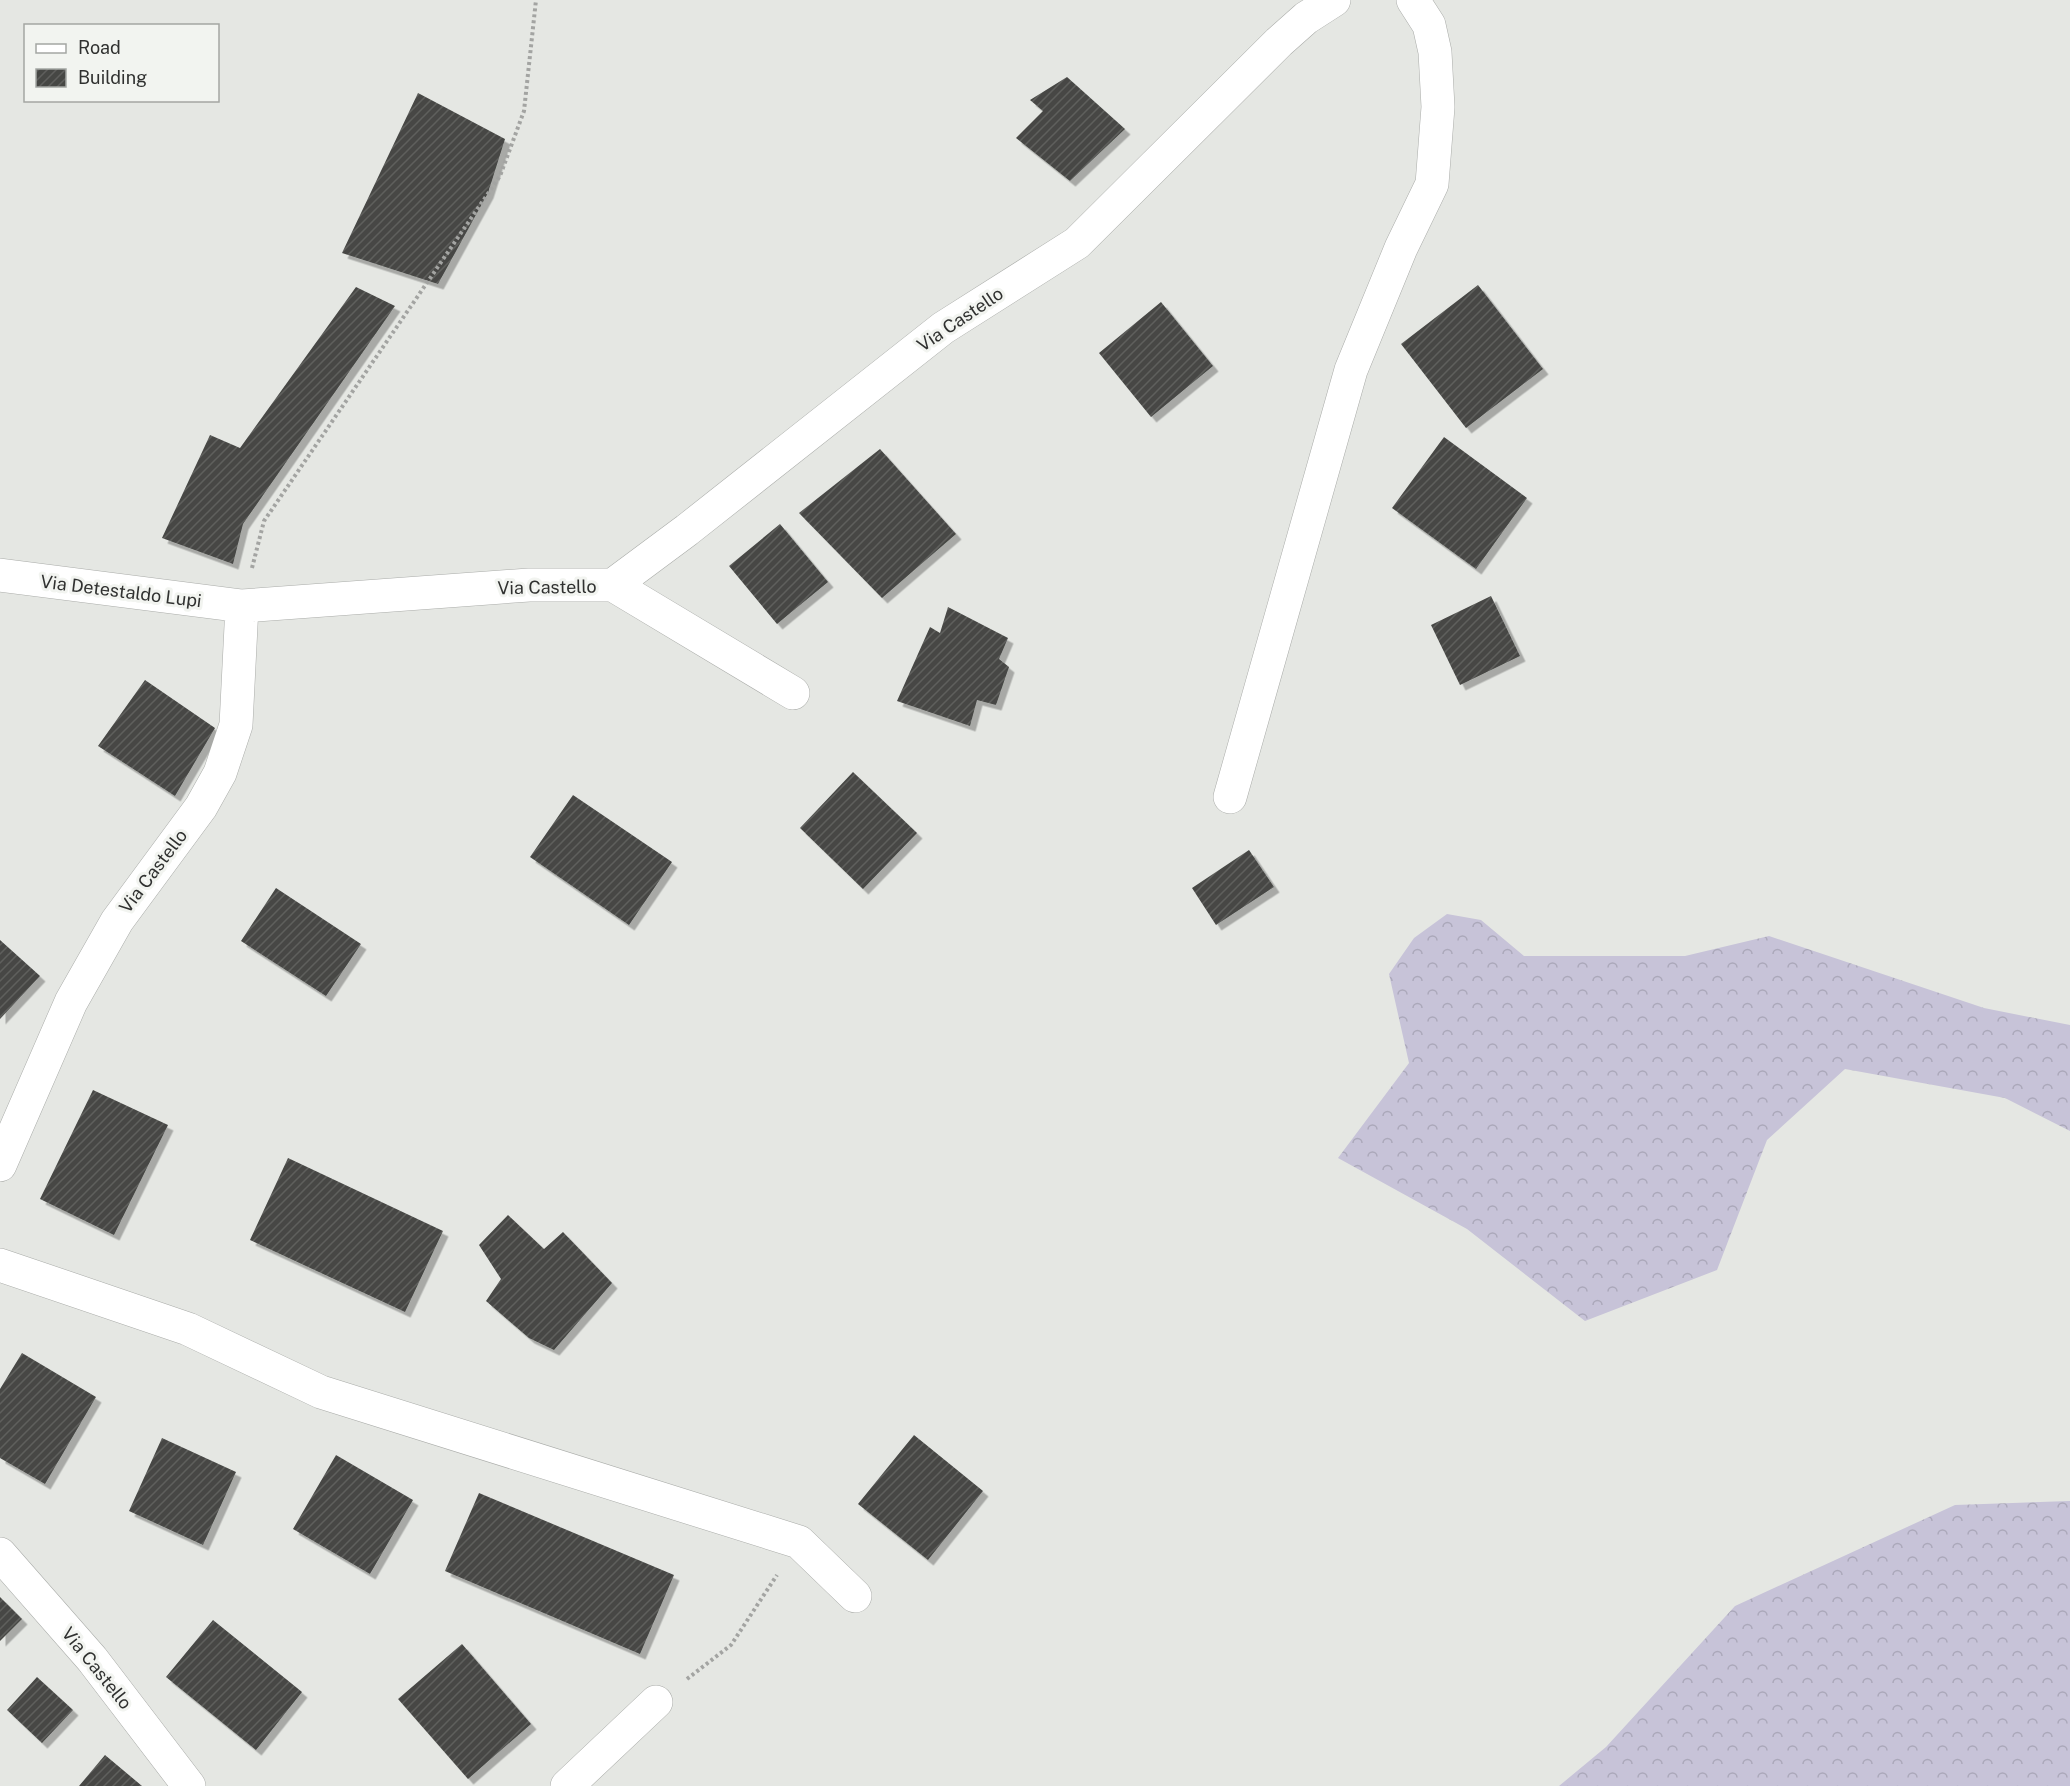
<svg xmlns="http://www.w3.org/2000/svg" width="2070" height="1786" font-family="'Public Sans',sans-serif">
	<defs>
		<pattern id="forest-crowns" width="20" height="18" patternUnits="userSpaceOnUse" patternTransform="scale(1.5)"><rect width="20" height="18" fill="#c7c3d8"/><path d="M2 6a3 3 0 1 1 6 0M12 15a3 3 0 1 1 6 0" fill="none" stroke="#aba8ba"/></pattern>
		<pattern id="building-hatch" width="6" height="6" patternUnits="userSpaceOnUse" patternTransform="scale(1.5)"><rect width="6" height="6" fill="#464744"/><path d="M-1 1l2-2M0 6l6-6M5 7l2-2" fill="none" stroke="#5f5f5d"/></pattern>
		<filter id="shadow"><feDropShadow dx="5.5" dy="5.5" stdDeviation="0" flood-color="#0004"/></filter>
	</defs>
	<rect width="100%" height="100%" fill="#e5e7e3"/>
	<path fill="url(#forest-crowns)" d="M1447,914L1481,920L1524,956H1685L1769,936L1984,1008L2070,1025V1131L2005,1098L1845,1069L1767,1140L1717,1270L1585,1321L1467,1229L1338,1158L1409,1063L1389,974L1414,938Z
		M2070,1501V1786H1559L1606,1747L1735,1606L1955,1505Z"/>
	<path fill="url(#building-hatch)" filter="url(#shadow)" d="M1067,77L1125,129L1070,181L1016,138L1043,111L1030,100Z
		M418,93L505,139L488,193L438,284L342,253Z
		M1478,285L1543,369L1466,428L1401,344Z
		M356,287L395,306L243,524L233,564L162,538L210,435L240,448Z
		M1161,302L1213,366L1151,417L1099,353Z
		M1444,437L1527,498L1476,569L1392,508Z
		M880,449L956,534L882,598L799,513Z
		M780,524L828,582L777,624L729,566Z
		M1491,596L1520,656L1460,685L1431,625Z
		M948,607L1008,638L999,659L1009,667L996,705L977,700L970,726L897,701L930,627L940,633Z
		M145,680L215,728L175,796L98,746Z
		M853,772L917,833L863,889L800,828Z
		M573,795L672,862L629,925L530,857Z
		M1249,850L1274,887L1216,925L1192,888Z
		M276,888L361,944L326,996L241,941Z
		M0,940L40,976L0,1019Z
		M93,1090L168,1125L114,1235L40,1199Z
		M288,1158L443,1231L405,1312L250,1240Z
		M508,1215L544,1249L563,1232L612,1283L554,1350L529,1338L486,1301L501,1279L479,1245Z
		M22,1353L96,1397L45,1484L0,1458V1389Z
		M914,1435L983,1491L928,1560L858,1504Z
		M162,1438L236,1472L203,1545L129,1511Z
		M336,1455L413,1500L370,1574L293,1529Z
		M479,1493L674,1575L640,1654L445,1571Z
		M0,1597L22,1619L0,1641Z
		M213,1620L302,1692L256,1750L166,1677Z
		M462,1644L531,1724L468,1779L398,1699Z
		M37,1677L73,1710L42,1743L7,1710Z
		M105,1755L142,1786H79Z"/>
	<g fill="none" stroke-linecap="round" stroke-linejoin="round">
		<g stroke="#aaaca9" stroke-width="34">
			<path id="street" d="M0,575L242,606
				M613,585L793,693
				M1230,797L1351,370L1401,248L1432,184L1438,107L1435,52L1429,25L1413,0
				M0,1165L71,1002L117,921L201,807L220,773L236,725L242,606L529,585H613L687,530L943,328L1077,243L1279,42L1306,18L1334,0
				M0,1265L188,1329L321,1392L799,1542L855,1596
				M0,1554L92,1659L189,1786
				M567,1786L656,1702"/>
		</g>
		<path stroke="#a3a4a2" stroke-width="4" stroke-dasharray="3 3" stroke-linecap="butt" d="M252,568L264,521L500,176L524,111L536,0
			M687,1679L731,1645L777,1575"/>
		<use href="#street" stroke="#fff" stroke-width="33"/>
	</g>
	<g text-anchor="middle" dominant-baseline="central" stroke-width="6" stroke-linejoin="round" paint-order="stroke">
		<g font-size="18" fill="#303130" stroke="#f2f4f0">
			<text transform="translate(960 319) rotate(-34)">Via Castello</text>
			<text transform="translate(547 587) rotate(-1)">Via Castello</text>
			<text transform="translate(121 591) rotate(7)">Via Detestaldo Lupi</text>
			<text transform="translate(153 871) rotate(-53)">Via Castello</text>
			<text transform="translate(97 1668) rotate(51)">Via Castello</text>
		</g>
	</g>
	<rect x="24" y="24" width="195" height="78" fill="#f2f4f0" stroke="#a4a6a3" stroke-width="1.5"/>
	<rect x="36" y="44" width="30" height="9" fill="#ffffff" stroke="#a4a6a3" stroke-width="1.5"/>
	<text x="78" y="54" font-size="18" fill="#303130">Road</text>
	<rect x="36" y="69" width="30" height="18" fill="url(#building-hatch)" stroke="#a4a6a3" stroke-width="1.5"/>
	<text x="78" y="84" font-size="18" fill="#303130">Building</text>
</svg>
